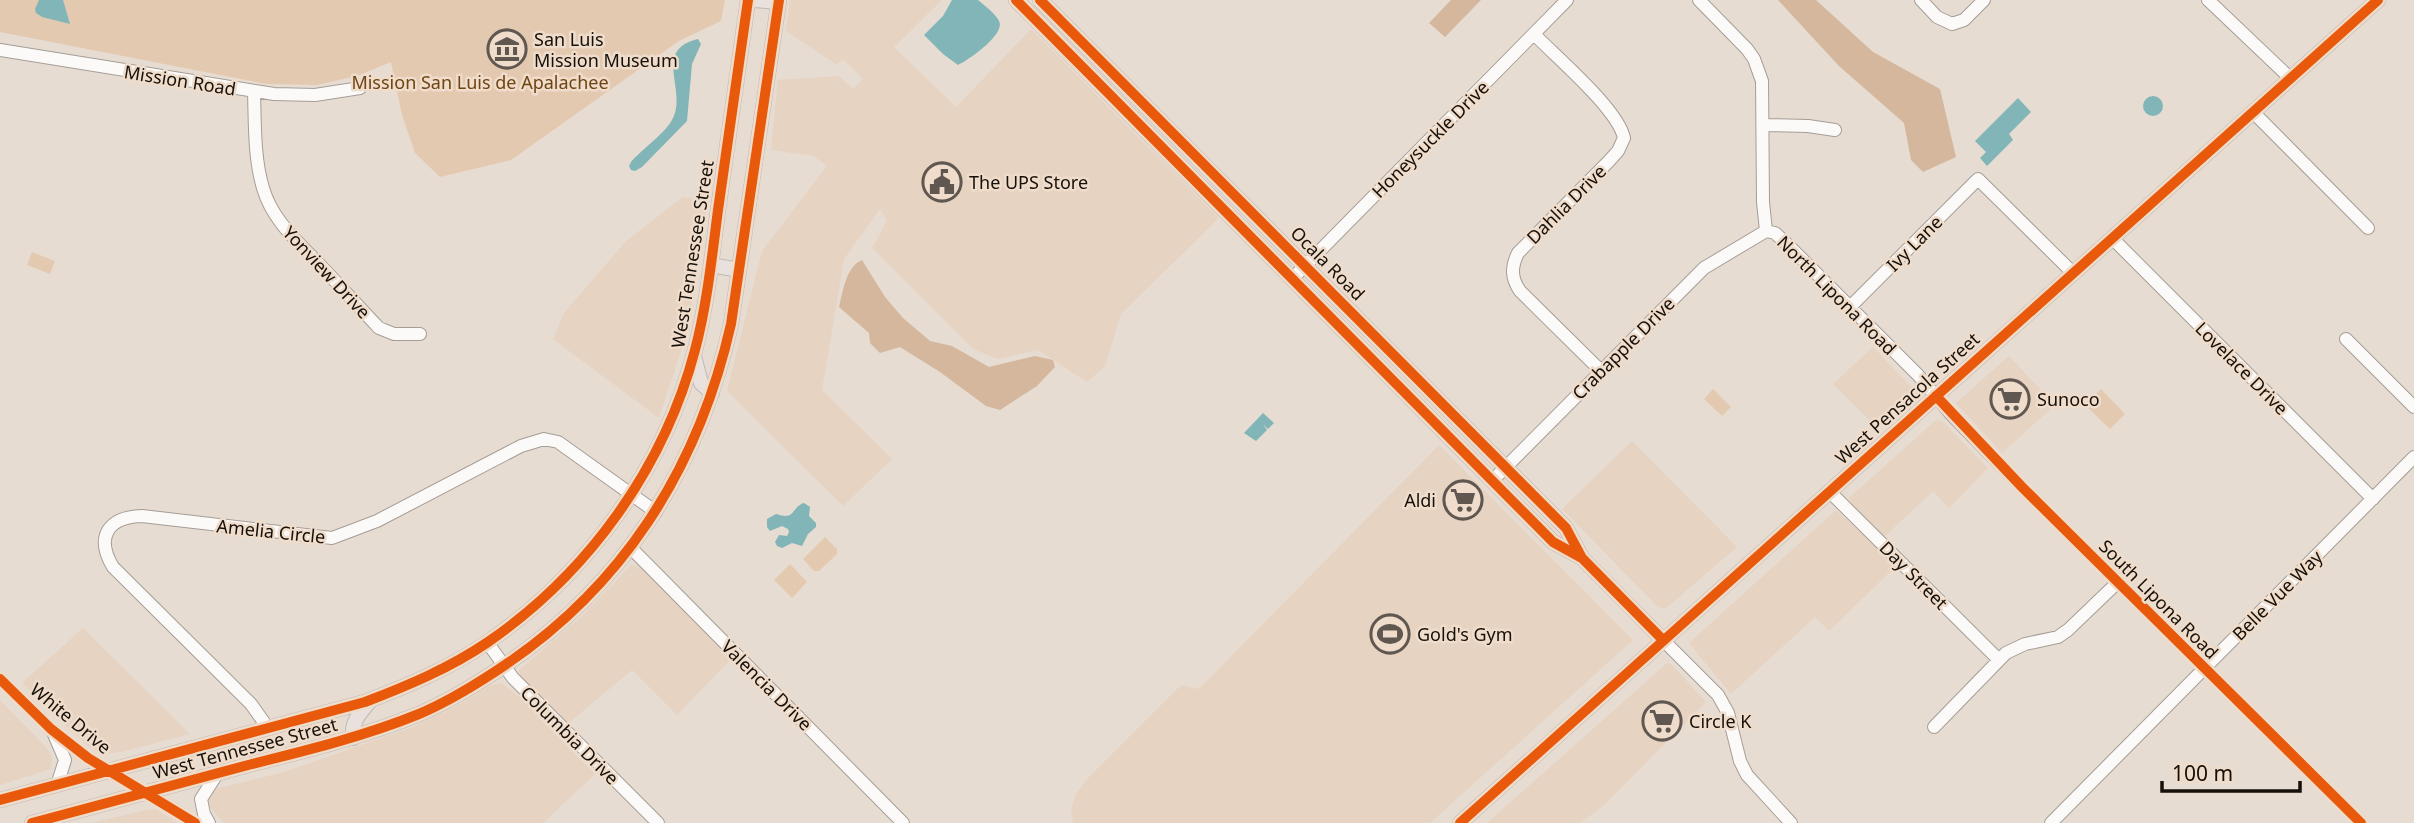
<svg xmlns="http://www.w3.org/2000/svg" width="2414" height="823" font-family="'Noto Sans',sans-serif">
	<rect width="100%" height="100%" fill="#e7dcd2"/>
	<path fill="#e6d3c2" d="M790,0H942L894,47L956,107L1031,29L1219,218L1121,314L1105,366L1087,382L1038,350L997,359L973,349L872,248L887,221L880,209L844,259L822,390L892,459L843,506L727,391L762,251L827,166L814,156L771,150L778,80L839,76L853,89L863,79L843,59L837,65L786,31Z
		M683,197L708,201L687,333L659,418L553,339L564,313L626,241Z
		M1873,347L1913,389L1874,425L1833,384Z
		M2009,356L2055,405L2002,453L1956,403Z
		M1936,420L1943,422L1988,468L1949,508L1933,491L1883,538L1850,504L1849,498Z
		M1632,441L1737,547L1665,609L1658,607L1562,509Z
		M1439,445L1633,640L1430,823H1073L1071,809L1076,794L1089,777L1177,689L1183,685L1196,689L1201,687Z
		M1835,511L1838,512L1897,565L1829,631L1815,617L1731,694L1689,643Z
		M631,565L641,568L733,657L677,715L632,670L565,726L530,690L520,676L519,670L580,618Z
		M83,628L190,734L121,752L102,754L88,746L58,719L22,683Z
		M1667,663L1671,664L1706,702L1603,806L1580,823H1487Z
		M501,683L521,698L595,774L543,823H224L210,807L208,800L215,789L281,773L413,727L460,704L489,686Z
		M0,700L47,748L52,757L51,769L0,785Z
		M146,810H157L178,823H91Z"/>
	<path fill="#e4c9b1" d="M0,0H725L721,21L679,41L511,160L440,177L415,153L402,115L391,62L357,76L317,85L266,84L0,32Z
		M32,252L55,261L50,274L27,265Z
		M1713,389L1731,407L1722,416L1704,399Z
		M2101,389L2125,414L2110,429L2085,405Z
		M825,537L837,549V554L819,571H814L803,559Z
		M790,564L807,582L792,598L774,580Z"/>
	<path fill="#d4b79c" d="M1451,0H1481L1445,37L1429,23Z
		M1778,0H1816L1873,52L1940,89L1956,157L1923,172L1911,160L1904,123L1839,66Z
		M862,260L885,297L903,318L930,341L952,346L989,367L1035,356L1053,360L1055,367L1037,386L1000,410L986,406L940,372L900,347L880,353L870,343L869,333L839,307C843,291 846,267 862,260Z"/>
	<path fill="#82b5b7" d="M39,0H63L70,24L42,17L36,13L35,9Z
		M952,0H978C985,6 995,13 999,21C1006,34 969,60 958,65L943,54L924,35L943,16Z
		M698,39L701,44L692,64L687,121L642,167L635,171L631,170L629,166L631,162C642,149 666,133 673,118C687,89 652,50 698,39Z
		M2143 106a10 10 0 1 1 20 0a10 10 0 1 1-20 0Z
		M2018,98L2031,112L2009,134L2013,140L1987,166L1980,158L1986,152L1975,141Z
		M1263,413L1274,423L1268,429L1263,424L1267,430L1256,441L1244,433Z
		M804,503L810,507L809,516L816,523V527L808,534L802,546L792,543L782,548L777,546L775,542L779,535L787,536L789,532L788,529L782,526L770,531L767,527V519L776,514C796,521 791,507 804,503Z"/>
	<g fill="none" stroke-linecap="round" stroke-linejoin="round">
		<g stroke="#a59d96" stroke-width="14">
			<path id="minor" d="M1699,0L1747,49L1754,59L1762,81L1763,202L1766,231
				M1921,0L1937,17L1952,24L1964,20L1984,0
				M2208,0L2290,78
				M1534,34C1556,57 1618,109 1624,138L1618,151L1609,161L1518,253C1511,267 1511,278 1520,291L1601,371
				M0,50L274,94L315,95L360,88
				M254,92C255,124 254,158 263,188C272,220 298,242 320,265C340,286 359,307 379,328L394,334H420
				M2253,112L2368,228
				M1764,125L1808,126L1835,130
				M1766,231L1775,233L1789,246L1918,375L1950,413L2022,487L2361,823
				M2112,238L2373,499
				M1293,278L1567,0
				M1850,307L1978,179L2073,273
				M2346,339L2414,407
				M1492,481L1704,268L1766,231
				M1829,491L1998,659
				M631,548L903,823
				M1663,640L1718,695L1728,713L1740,761L1747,775L1791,823
				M487,642L513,678L658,823
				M0,679L51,729L88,758L195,823
				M1934,727L2006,653L2025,644L2058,637L2068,630L2118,582
				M268,728L251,704L113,567C95,537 108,517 142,516L332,538L377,521L521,446L544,439L558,442L656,512
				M53,732L65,760L57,785
				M209,823L204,814L201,799L217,774
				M2051,823L2414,457"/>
		</g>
		<g stroke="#bfb9b5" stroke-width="16">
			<path id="major" d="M754,0L779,2
				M1016,0L1553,542L1582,558L1663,640
				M1040,0L1566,528L1581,556
				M711,265L739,270
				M694,356L701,383L712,393
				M353,738C351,721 360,713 370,701
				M0,800L365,702C407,686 450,668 488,642C588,573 664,468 695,350C707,305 712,256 718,210C728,140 738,70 748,0
				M32,823C105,803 179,784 252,764C308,750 365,736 419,714C445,703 470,688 493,673C621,591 698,470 731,324L779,0
				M1460,823L2378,0"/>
		</g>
		<use href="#minor" stroke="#fbfaf8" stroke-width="12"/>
		<use href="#major" stroke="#e8e1dd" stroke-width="14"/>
		<g stroke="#efdcca" stroke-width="15">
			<path id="cycleway" d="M1016,0L1553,542L1582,558L1663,640
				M1040,0L1566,528L1582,558
				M1936,396L2022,487L2361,823
				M0,679L51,729L88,758L195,823
				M0,800L365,702C407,686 450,668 488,642C588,573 664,468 695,350C707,305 712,256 718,210C728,140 738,70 748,0
				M32,823C105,803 179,784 252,764C308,750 365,736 419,714C445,703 470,688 493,673C621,591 698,470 731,324L779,0
				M1460,823L2378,0"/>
		</g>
		<use href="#cycleway" stroke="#e8590c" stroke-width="10"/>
	</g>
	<defs>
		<g id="museum-ring" transform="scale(2.0125)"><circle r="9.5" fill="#efdcca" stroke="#5f5750" stroke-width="1.5"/><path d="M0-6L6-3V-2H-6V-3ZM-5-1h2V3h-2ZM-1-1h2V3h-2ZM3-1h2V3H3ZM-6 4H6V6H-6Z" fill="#5f5750"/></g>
		<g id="civic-ring" transform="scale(2.0125)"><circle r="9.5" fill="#efdcca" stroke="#5f5750" stroke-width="1.5"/><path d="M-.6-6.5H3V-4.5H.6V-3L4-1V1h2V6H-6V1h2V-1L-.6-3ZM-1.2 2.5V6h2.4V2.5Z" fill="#5f5750"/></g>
		<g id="supermarket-ring" transform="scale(2.0125)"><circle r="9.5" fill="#efdcca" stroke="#5f5750" stroke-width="1.5"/><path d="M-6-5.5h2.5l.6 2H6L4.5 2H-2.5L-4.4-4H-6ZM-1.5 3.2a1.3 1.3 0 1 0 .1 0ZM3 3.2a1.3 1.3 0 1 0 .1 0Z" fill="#5f5750"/></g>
		<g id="stadium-ring" transform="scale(2.0125)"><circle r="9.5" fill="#efdcca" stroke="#5f5750" stroke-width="1.5"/><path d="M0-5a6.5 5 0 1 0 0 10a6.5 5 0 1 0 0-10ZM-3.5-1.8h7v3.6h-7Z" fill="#5f5750"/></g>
	</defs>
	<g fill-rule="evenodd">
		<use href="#museum-ring" x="507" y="49"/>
		<use href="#civic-ring" x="942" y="182"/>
		<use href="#supermarket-ring" x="2010" y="399"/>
		<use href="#supermarket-ring" x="1463" y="500"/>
		<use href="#stadium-ring" x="1390" y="634"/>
		<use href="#supermarket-ring" x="1662" y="721"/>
	</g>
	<g text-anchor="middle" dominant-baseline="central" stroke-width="5" stroke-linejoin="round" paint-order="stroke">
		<g font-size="18" fill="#16100a" stroke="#efdcca" text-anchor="start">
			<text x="534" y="39">San Luis<tspan x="534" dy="21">Mission Museum</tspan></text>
			<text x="969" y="182">The UPS Store</text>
			<text x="2037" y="399">Sunoco</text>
			<text x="1436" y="500" text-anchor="end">Aldi</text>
			<text x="1417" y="634">Gold's Gym</text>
			<text x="1689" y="721">Circle K</text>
		</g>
		<g font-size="18" fill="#16100a" stroke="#efdcca">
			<text transform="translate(180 80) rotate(9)">Mission Road</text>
			<text transform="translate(1430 139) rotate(-45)">Honeysuckle Drive</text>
			<text transform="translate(1566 204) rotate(-45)">Dahlia Drive</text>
			<text transform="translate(1914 243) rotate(-45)">Ivy Lane</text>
			<text transform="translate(692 254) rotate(-81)">West Tennessee Street</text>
			<text transform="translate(1328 263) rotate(45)">Ocala Road</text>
			<text transform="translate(327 272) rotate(47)">Yonview Drive</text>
			<text transform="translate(1837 295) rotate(45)">North Lipona Road</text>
			<text transform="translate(1623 348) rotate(-45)">Crabapple Drive</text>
			<text transform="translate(2242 368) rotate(45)">Lovelace Drive</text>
			<text transform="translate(1907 398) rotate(-42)">West Pensacola Street</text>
			<text transform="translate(271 531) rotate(6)">Amelia Circle</text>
			<text transform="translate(1914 575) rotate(45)">Day Street</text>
			<text transform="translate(2277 595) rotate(-45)">Belle Vue Way</text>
			<text transform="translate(2159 599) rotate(45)">South Lipona Road</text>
			<text transform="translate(767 685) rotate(45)">Valencia Drive</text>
			<text transform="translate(71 718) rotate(40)">White Drive</text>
			<text transform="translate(570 735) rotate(45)">Columbia Drive</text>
			<text transform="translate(245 748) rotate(-15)">West Tennessee Street</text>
		</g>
		<g font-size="18" fill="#6f4413" stroke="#efdcca">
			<text x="480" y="82">Mission San Luis de Apalachee</text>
		</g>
	</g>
	<path d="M2162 781v10h138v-10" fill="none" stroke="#16100a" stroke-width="3.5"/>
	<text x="2172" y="781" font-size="21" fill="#16100a" stroke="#efdcca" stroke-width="5" paint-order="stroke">100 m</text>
</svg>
